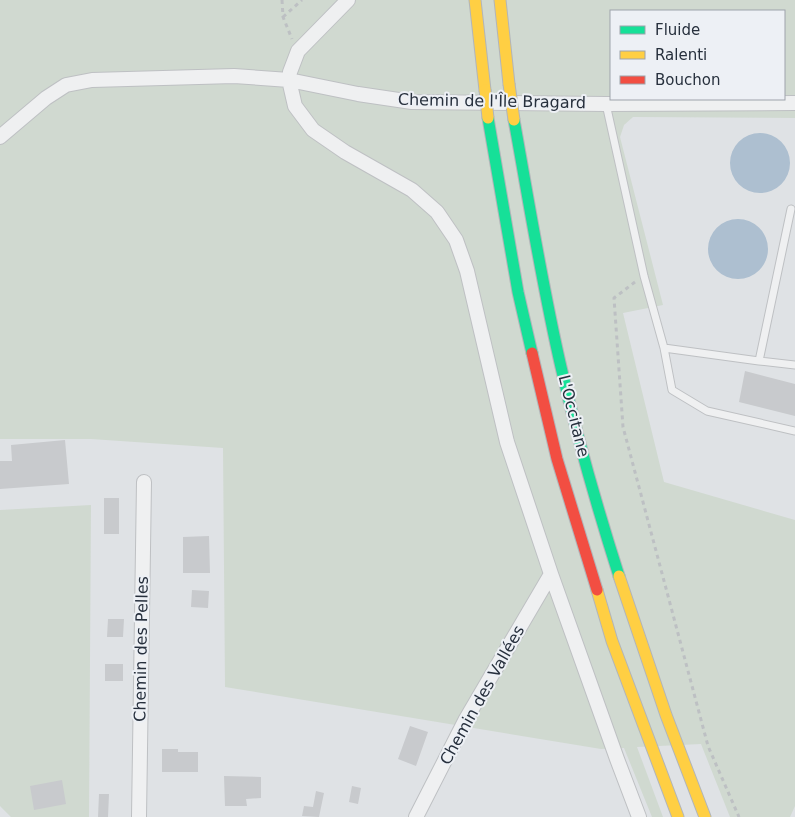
<svg xmlns="http://www.w3.org/2000/svg" width="795" height="817" font-family="'DejaVu Sans',sans-serif">
	<rect width="100%" height="100%" fill="#dfe2e5"/>
	<path fill="#d0d9d0" fill-rule="evenodd" d="M0,0H795V118L633,117L624,125L620,137L663,305L623,313L664,482L795,520V806L790,817H730L701,744L637,747L663,817H652L624,748L601,749L225,687L223,448L91,439H0ZM611,11H784V99H611Z
		M91,505L89,817H11L0,806V510Z"/>
	<path fill="#adbfd0" d="M730 163a30 30 0 1 1 60 0a30 30 0 1 1-60 0Z
		M708 249a30 30 0 1 1 60 0a30 30 0 1 1-60 0Z"/>
	<path fill="#c8cacd" d="M745,371L795,384V416L739,402Z
		M65,440L69,484L0,489V461H12L11,445Z
		M104,498H119V534H104Z
		M209,536L210,573H183V537Z
		M192,590L209,591L208,608L191,607Z
		M108,619H124L123,637H107Z
		M105,664H123V681H105Z
		M410,726L428,732L416,766L398,759Z
		M162,749H178V752H198V772H162Z
		M224,776L261,777V798L246,799L247,806H225Z
		M62,780L66,804L34,810L30,786Z
		M352,786L361,788L358,804L349,802Z
		M316,791L324,793L319,817L302,816L304,806L313,807Z
		M99,794H109L108,817H98Z"/>
	<g fill="none" stroke-linecap="round" stroke-linejoin="round">
		<g stroke="#bec0c3" stroke-width="9">
			<path id="lane" d="M606,104L644,276L664,348L672,390L707,411L795,431
				M664,348L759,361L791,209
				M759,361L795,365"/>
		</g>
		<g stroke="#bec0c3" stroke-width="16">
			<path id="street" d="M348,0L298,51L290,72L289,80L295,106L313,130L345,152L412,190L437,212L456,240L467,271L507,442L551,574L617,759L639,817
				M0,137L46,98L66,85L92,80L234,76L289,80L358,94L412,102L606,104L795,103
				M139,817L144,482
				M416,817L466,719L551,574"/>
		</g>
		<g stroke="#b2b5b9" stroke-width="13">
			<path id="fast" d="M488,118L518,292L532,353
				M514,120C529,202 542,285 561,367C577,437 597,507 619,576"/>
		</g>
		<g stroke="#b2b5b9" stroke-width="13">
			<path id="slow" d="M475,0L485,90
				M500,0L509,84
				M619,576L666,715L705,817
				M597,590L612,641L678,817"/>
		</g>
		<g stroke="#b2b5b9" stroke-width="13">
			<path id="jam" d="M532,353L557,459L597,590"/>
		</g>
		<path stroke="#bdc0c3" stroke-width="3" stroke-dasharray="4 4" stroke-linecap="butt" d="M282,0L283,17L292,39
			M283,17L302,0
			M635,282L614,298L623,427L708,746L739,817"/>
		<use href="#lane" stroke="#eff0f1" stroke-width="7"/>
		<use href="#street" stroke="#eff0f1" stroke-width="14"/>
		<use href="#fast" stroke="#16e098" stroke-width="11"/>
		<use href="#slow" stroke="#ffcf43" stroke-width="11"/>
		<use href="#jam" stroke="#f24e42" stroke-width="11"/>
		<g stroke="#b2b5b9" stroke-width="13" stroke-linecap="butt">
			<path id="slow-bridge" d="M509,84L514,120
				M485,90L488,118"/>
		</g>
		<use href="#slow-bridge" stroke="#ffcf43" stroke-width="11"/>
	</g>
	<g text-anchor="middle" dominant-baseline="central" stroke-width="4" stroke-linejoin="round" paint-order="stroke">
		<g font-size="16" fill="#27303d" stroke="#edf0f5">
			<text transform="translate(492 101) rotate(1)">Chemin de l'Île Bragard</text>
			<text transform="translate(574 416) rotate(76)">L'Occitane</text>
			<text transform="translate(141 649) rotate(-89)">Chemin des Pelles</text>
			<text transform="translate(482 695) rotate(-61)">Chemin des Vallées</text>
		</g>
	</g>
	<rect x="610" y="10" width="175" height="90" fill="#edf0f5" stroke="#9ea3ab"/>
	<rect x="620" y="26" width="25" height="8" fill="#16e098" stroke="#9ea3ab"/>
	<text x="655" y="35" font-size="15" fill="#27303d">Fluide</text>
	<rect x="620" y="51" width="25" height="8" fill="#ffcf43" stroke="#9ea3ab"/>
	<text x="655" y="60" font-size="15" fill="#27303d">Ralenti</text>
	<rect x="620" y="76" width="25" height="8" fill="#f24e42" stroke="#9ea3ab"/>
	<text x="655" y="85" font-size="15" fill="#27303d">Bouchon</text>
</svg>
